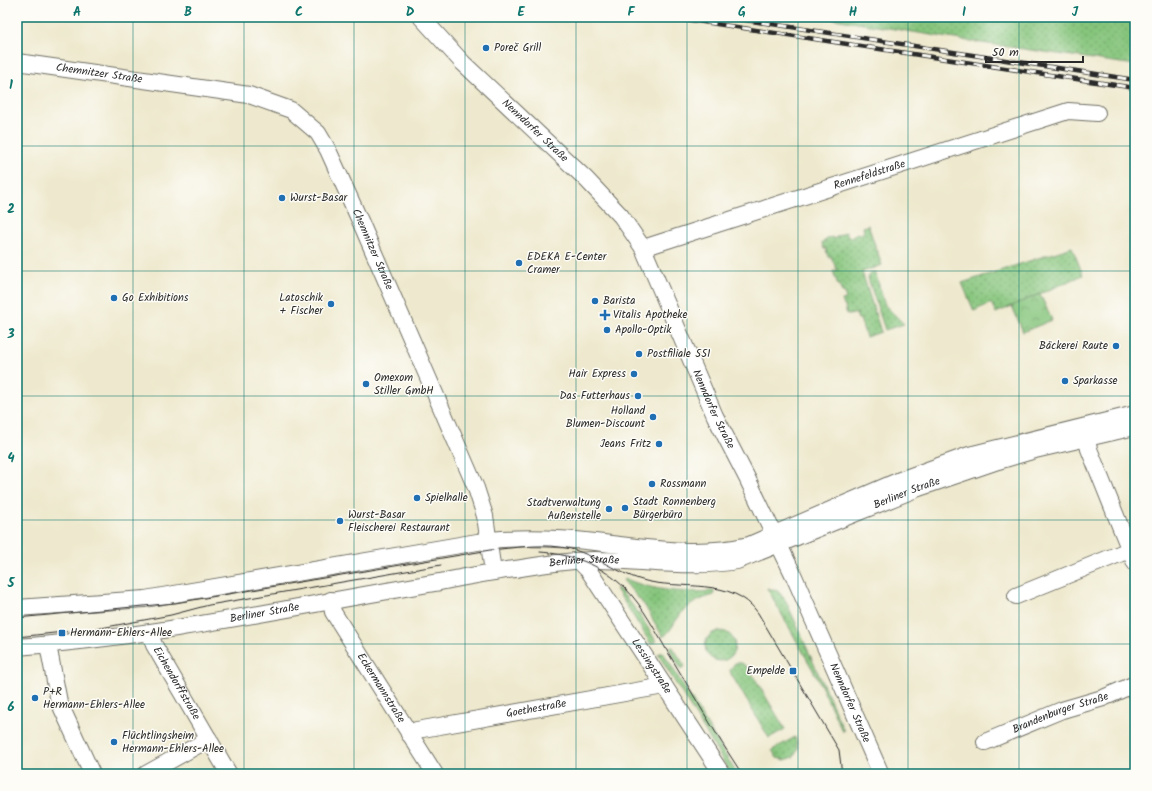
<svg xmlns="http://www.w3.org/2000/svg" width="1152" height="791" font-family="Kalam,sans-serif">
	<defs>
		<pattern id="grass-dots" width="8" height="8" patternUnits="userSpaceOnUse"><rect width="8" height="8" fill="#85c57c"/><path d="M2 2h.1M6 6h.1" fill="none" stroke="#6da066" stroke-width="1.8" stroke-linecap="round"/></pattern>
		<pattern id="park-crowns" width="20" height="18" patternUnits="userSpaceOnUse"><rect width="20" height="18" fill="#85c57c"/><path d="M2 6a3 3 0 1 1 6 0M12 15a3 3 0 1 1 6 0" fill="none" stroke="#6da066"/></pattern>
	</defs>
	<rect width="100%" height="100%" fill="#fdfcf7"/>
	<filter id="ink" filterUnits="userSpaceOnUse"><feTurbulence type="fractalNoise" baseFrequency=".025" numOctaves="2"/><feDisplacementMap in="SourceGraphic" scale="8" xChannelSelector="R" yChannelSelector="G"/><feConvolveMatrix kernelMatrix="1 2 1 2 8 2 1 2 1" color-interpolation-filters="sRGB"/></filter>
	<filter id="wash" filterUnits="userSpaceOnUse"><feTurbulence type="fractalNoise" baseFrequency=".012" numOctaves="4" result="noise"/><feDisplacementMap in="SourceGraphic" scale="16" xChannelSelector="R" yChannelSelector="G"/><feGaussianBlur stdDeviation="0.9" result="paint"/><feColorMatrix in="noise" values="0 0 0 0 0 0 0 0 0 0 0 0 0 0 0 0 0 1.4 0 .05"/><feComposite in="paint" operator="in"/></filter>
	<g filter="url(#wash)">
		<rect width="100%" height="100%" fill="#eee9ce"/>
		<path fill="url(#grass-dots)" stroke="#587854" d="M822,17H1135V65L961,40Z
			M868,225L882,265L862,272L881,332L866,337L860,319H858L856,314L858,313L849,315L847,314L845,308L846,306H844L842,300L846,299L844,292H842L839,286L841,284L838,285L833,271L837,270L831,257L832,256L828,257L826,250L827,248L824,249L822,243L827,239L832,237L833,239L846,232L848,237H853V235L858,233L859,235L864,232L863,227Z
			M1072,247L1083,275L996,313L991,303L974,311L962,283Z
			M875,272L885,305L904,324L885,330L868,278L871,273Z
			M626,579C654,591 683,593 714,591V595C700,599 686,605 678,618C672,626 671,631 663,637L645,606L623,580Z
			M618,588L638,612L656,641L651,644L616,589Z
			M767,588L778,591L786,601L844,731H842L818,679Z
			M705 646a15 15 0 1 1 30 0a15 15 0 1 1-30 0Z
			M672,646L685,666L681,669L669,648Z
			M663,652L737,774H731L658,654Z
			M735,663H742L750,670L785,729L769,738L731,674L730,670Z
			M795,737L798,748L794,757L785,760L777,758L772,750Z"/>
		<path fill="url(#park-crowns)" stroke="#587854" d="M1040,294L1052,320L1023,332L1012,306Z"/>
	</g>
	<g filter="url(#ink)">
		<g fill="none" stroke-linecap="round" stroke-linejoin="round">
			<g stroke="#6f6e64" stroke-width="18">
				<g id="minor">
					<path id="s1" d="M421,17L463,63L585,178L621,216L643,248L715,416L747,478L793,574L881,774"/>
					<path id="s2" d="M17,62L249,95L291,110L318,133L328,150L361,223L476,488L485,516L493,572"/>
					<path id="s3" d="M643,248L1068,111L1097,113"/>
					<path d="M1084,429L1089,449L1135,563"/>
					<path id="s4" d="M579,561L589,571L722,774"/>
					<path d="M1016,596L1129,550"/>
					<path id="s5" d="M331,600L333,612L435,774"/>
					<path d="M17,608L145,599L489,540C525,537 559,538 595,542C647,548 698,557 749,545L900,480L969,455L1135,414"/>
					<path id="s6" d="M150,633L154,645L229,774"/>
					<path d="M48,645L59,702L92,774"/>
					<path id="s7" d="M17,647C159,637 299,605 440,582C465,577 490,572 515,569C541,565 569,560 595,560C643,560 690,569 737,561L916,489L998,461L1035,450L1135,427"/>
					<path id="s8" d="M409,734L417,730L664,686"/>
					<path id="s9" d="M985,742L1062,710L1103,698L1135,684"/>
					<path d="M146,774L209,739"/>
				</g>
			</g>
			<use href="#minor" stroke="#fff" stroke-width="16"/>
			<path stroke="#2b2b2b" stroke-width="1" d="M540,552C568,554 594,562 616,580C638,597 652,625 666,649C691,690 715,734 742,774
				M17,618L175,603L490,550C513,548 537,544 560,547C589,550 614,572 642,580C679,591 733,576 758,613L839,750L842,774
				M17,637L101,628L171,615L209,605L441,565"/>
			<g stroke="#2b2b2b" stroke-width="4.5">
				<path id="rail" d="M671,17L1135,88
					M726,17L1135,80"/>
			</g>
			<use href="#rail" stroke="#fdfcf7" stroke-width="3" stroke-dasharray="9" stroke-linecap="butt"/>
		</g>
	</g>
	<path fill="none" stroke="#0f766e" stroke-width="1" stroke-opacity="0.55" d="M133,17V774M244,17V774M354,17V774M465,17V774M576,17V774M687,17V774M798,17V774M908,17V774M1019,17V774M17,146H1135M17,271H1135M17,396H1135M17,520H1135M17,644H1135"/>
	<g fill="#1f6fb2" stroke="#fdfcf7" stroke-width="1.5">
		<circle cx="486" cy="48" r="4"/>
		<circle cx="282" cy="198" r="4"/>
		<circle cx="519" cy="263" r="4"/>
		<circle cx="114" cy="298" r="4"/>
		<circle cx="595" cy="301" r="4"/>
		<circle cx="331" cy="304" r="4"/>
		<path d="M603 309h4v4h4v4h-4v4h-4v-4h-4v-4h4z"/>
		<circle cx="607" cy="330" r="4"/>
		<circle cx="1116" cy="346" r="4"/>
		<circle cx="639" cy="354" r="4"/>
		<circle cx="634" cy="374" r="4"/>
		<circle cx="1065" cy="381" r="4"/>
		<circle cx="366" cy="384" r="4"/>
		<circle cx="638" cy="396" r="4"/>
		<circle cx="653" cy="417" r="4"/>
		<circle cx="659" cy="444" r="4"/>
		<circle cx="652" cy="484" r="4"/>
		<circle cx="417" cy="498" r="4"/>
		<circle cx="625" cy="508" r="4"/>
		<circle cx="609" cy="509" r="4"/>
		<circle cx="340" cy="521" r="4"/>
		<rect x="58" y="629" width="8" height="8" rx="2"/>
		<rect x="789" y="667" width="8" height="8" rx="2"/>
		<circle cx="35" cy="698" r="4"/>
		<circle cx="114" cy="742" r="4"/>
	</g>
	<g text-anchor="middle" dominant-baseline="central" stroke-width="3" stroke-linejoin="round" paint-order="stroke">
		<g font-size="11" fill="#2b2b2b" stroke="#fdfcf7" text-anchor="start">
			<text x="494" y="48">Poreč Grill</text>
			<text x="290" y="198">Wurst-Basar</text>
			<text x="527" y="257">EDEKA E-Center<tspan x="527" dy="13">Cramer</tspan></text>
			<text x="122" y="298">Go Exhibitions</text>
			<text x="323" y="298" text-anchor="end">Latoschik<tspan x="323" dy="13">+ Fischer</tspan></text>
			<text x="603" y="301">Barista</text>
			<text x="613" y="315">Vitalis Apotheke</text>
			<text x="615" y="330">Apollo-Optik</text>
			<text x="1108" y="346" text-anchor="end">Bäckerei Raute</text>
			<text x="647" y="354">Postfiliale 551</text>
			<text x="626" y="374" text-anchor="end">Hair Express</text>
			<text x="374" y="378">Omexom<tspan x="374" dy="13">Stiller GmbH</tspan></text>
			<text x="1073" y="381">Sparkasse</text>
			<text x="630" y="396" text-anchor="end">Das Futterhaus</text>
			<text x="645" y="411" text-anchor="end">Holland<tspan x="645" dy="13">Blumen-Discount</tspan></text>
			<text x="651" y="444" text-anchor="end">Jeans Fritz</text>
			<text x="660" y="484">Rossmann</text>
			<text x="425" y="498">Spielhalle</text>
			<text x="633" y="502">Stadt Ronnenberg<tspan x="633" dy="13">Bürgerbüro</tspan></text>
			<text x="601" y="503" text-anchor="end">Stadtverwaltung<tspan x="601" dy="13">Außenstelle</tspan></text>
			<text x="348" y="515">Wurst-Basar<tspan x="348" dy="13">Fleischerei Restaurant</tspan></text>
			<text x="70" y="633">Hermann-Ehlers-Allee</text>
			<text x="785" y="671" text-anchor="end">Empelde</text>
			<text x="43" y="692">P+R<tspan x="43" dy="13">Hermann-Ehlers-Allee</tspan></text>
			<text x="122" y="736">Flüchtlingsheim<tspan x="122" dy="13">Hermann-Ehlers-Allee</tspan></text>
		</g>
		<g font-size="11" fill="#2b2b2b" stroke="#fdfcf7">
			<text stroke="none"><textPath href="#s2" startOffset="83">Chemnitzer Straße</textPath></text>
			<text stroke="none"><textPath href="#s1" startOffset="161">Nenndorfer Straße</textPath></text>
			<text stroke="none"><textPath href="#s3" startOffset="238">Rennefeldstraße</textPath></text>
			<text stroke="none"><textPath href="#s2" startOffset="443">Chemnitzer Straße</textPath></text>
			<text stroke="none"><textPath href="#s1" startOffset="497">Nenndorfer Straße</textPath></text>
			<text stroke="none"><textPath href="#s7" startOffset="910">Berliner Straße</textPath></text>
			<text stroke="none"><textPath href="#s7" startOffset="574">Berliner Straße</textPath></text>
			<text stroke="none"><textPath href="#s7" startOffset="250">Berliner Straße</textPath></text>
			<text stroke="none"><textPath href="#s4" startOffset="128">Lessingstraße</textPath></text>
			<text stroke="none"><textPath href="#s6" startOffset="57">Eichendorffstraße</textPath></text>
			<text stroke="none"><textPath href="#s5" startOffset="102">Eckermannstraße</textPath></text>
			<text stroke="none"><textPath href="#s1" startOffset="821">Nenndorfer Straße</textPath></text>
			<text stroke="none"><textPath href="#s8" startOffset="130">Goethestraße</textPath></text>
			<text stroke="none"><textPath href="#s9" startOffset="81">Brandenburger Straße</textPath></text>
		</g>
	</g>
	<rect width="1152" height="791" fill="none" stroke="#fdfcf7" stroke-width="44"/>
	<path d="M986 56v6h97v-6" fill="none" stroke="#2b2b2b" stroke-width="2"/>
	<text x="992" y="56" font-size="12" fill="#2b2b2b" stroke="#fdfcf7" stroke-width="3" paint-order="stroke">50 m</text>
	<rect x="22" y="22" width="1108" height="747" fill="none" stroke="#0f766e" stroke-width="1.5"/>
	<g font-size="13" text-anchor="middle" font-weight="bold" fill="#0f766e">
		<text x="77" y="16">A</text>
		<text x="188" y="16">B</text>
		<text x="299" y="16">C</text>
		<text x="410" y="16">D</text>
		<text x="521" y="16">E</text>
		<text x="631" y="16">F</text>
		<text x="742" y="16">G</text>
		<text x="853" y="16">H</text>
		<text x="964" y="16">I</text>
		<text x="1075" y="16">J</text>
		<text x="11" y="89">1</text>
		<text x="11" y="213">2</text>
		<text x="11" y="338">3</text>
		<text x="11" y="462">4</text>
		<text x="11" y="587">5</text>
		<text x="11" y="711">6</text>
	</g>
</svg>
